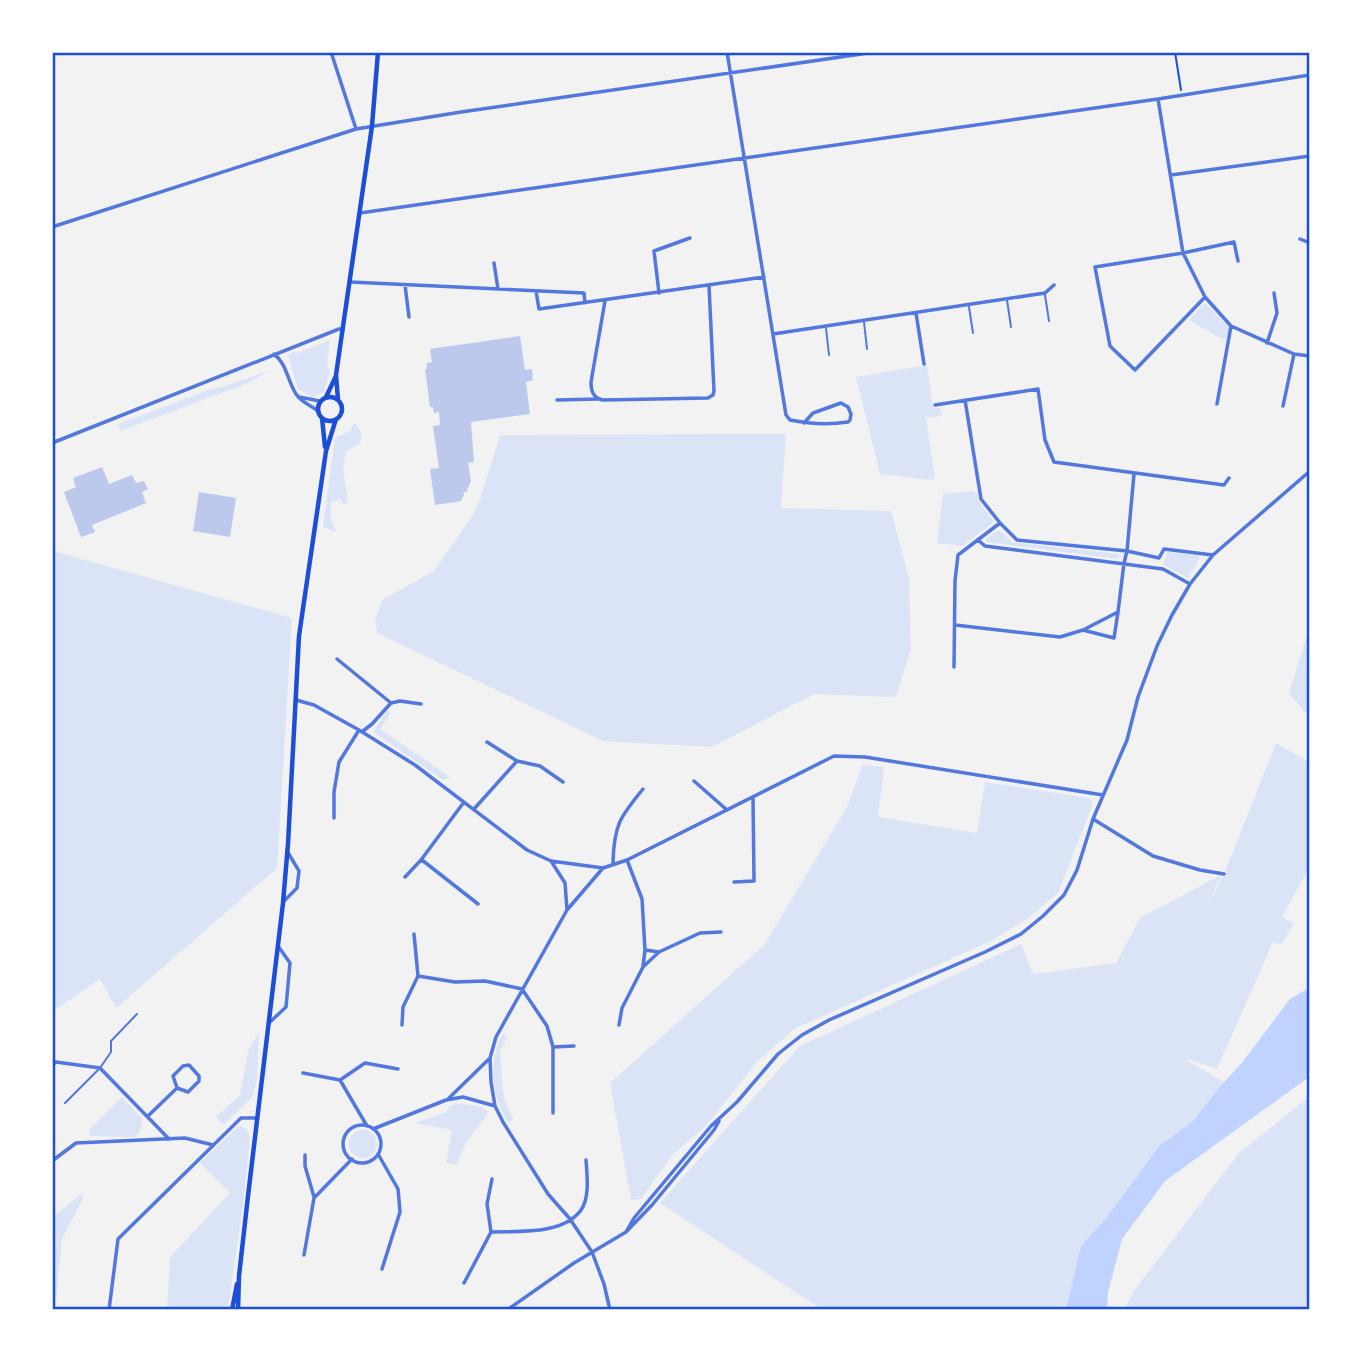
<svg xmlns="http://www.w3.org/2000/svg" width="1362" height="1362" font-family="'Noto Sans',sans-serif">
	<rect width="100%" height="100%" fill="#f2f2f2"/>
	<path fill="#dbe4f7" d="M1206,304L1228,326L1229,329L1226,339H1222L1189,320L1202,305Z
		M330,340L327,364L330,372L324,392L312,397L298,389L288,355L294,351L298,353Z
		M927,365L933,408H940L942,416L926,418L935,479L929,480L880,474L856,377Z
		M268,371L248,383L120,431L118,424L211,389L222,387Z
		M354,423C361,429 363,434 360,443L346,452L343,468L348,503L343,504L341,499L331,502C330,513 330,524 338,533L323,527L335,438L350,431Z
		M786,434L781,508L891,511L909,578L911,649L896,697L814,694L712,747L603,741L377,633L375,620L382,600L434,571L473,515L480,499L500,435Z
		M973,491L977,493L978,500L994,522L962,546L937,543L943,494Z
		M996,531H1000L1012,542L1119,554L1118,559L986,542V539Z
		M53,551L292,618L277,868L116,1008L100,979L53,1011Z
		M1167,552L1198,555L1200,558L1188,578L1163,565Z
		M1309,629V717L1289,693Z
		M387,711L391,713L380,729L450,777L443,780L373,732Z
		M1276,743L1309,762V868L1282,917L1294,924L1281,945L1273,942L1217,1069L1188,1059V1061L1224,1082L1192,1122L1160,1145L1107,1217L1081,1246L1066,1309H821L660,1203L800,1046L1021,944L1033,974L1116,963L1140,918L1221,875L1208,905L1224,874Z
		M862,765L884,767L878,817L977,833L985,782L1089,798L1093,804L1058,893L1027,919L993,940L794,1029L757,1062L706,1126L673,1154L641,1199L631,1200L610,1083L764,945L848,805Z
		M259,1032L257,1079L253,1096L224,1125L216,1117L240,1095L248,1051Z
		M503,1033L507,1037L500,1051L503,1091L505,1101L513,1118L509,1124C492,1099 487,1061 503,1033Z
		M122,1097L142,1118C142,1127 141,1131 135,1137L90,1136L89,1130Z
		M1309,1097V1309H1125L1133,1292L1239,1153Z
		M456,1103L478,1106L488,1111L486,1116L465,1144L457,1165L446,1163L452,1130L414,1123L447,1112L449,1107Z
		M241,1126L247,1130L250,1136L244,1197L228,1309H167L170,1257L230,1193L200,1163L237,1127Z
		M349 1144a14 14 0 1 1 28 0a14 14 0 1 1-28 0Z
		M81,1194L84,1197L62,1239L56,1301L53,1304V1217Z"/>
	<path fill="#bfd3fe" d="M1309,988V1077L1165,1181L1122,1239L1108,1292L1107,1309H1066L1081,1246L1107,1217L1160,1145L1192,1122L1224,1082L1241,1064L1290,999Z"/>
	<path fill="#bdc9ec" d="M520,336L525,370L532,369L533,380L526,382L530,414L471,422L474,462L468,463L471,481L466,492H463L464,495L461,501L435,505L430,469L439,468L433,426L440,425L439,412L434,413L433,407H430L425,369H427V363L432,362L430,349Z
		M102,467L109,484L132,475L136,483L144,481L148,489L142,492L146,503L92,525L95,532L81,537L64,492L76,487L73,478Z
		M199,492L236,498L230,537L193,531Z"/>
	<g fill="none" stroke-linecap="round" stroke-linejoin="round">
		<path stroke="#1d4ed8" stroke-width="2" d="M1175,52L1181,90"/>
		<path stroke="#5277de" stroke-width="2" d="M1045,295L1049,321
			M1007,300L1011,327
			M969,307L973,333
			M864,322L867,349
			M826,328L829,355
			M65,1103L100,1068L111,1052V1041L137,1014"/>
		<path stroke="#5277de" stroke-width="3.5" d="M331,52L356,129
			M727,52L786,415L790,420C810,424 828,425 848,422L850,420L851,414L848,407L841,403L813,413L804,423
			M1158,99L1183,253L1205,297L1231,326L1294,354L1310,356
			M1171,175L1310,156
			M360,213L1158,99L1310,75
			M52,227L356,129L461,112L875,52
			M1300,239L1310,243
			M494,263L498,289
			M350,282L584,293L585,303
			M405,285L409,317
			M536,291L539,309L764,277
			M659,293L654,251L690,238
			M1205,297L1135,370L1110,346L1095,267L1183,253L1234,242L1238,261
			M605,301L591,382C591,391 593,398 603,400L708,398L713,395L714,391L709,286
			M916,313L924,364
			M773,334L1045,293L1054,285
			M1267,343L1277,313L1274,293
			M274,354C287,364 287,380 296,394C301,402 310,405 318,411
			M299,397L320,401
			M557,400L597,399
			M965,400L981,499L1000,523L1017,540L1127,551L1159,558L1164,549L1213,555
			M1217,404L1231,326
			M935,405L1038,389L1045,440L1054,462L1224,485L1229,478
			M1283,406L1294,354
			M52,443L339,329H343
			M978,540L985,546L1163,569L1190,584
			M955,625L1060,637L1083,630L1114,638L1118,612
			M1085,629L1118,612L1124,563L1127,551L1134,474
			M337,659L391,703L400,701L421,704
			M954,667L955,581L958,555L1000,523
			M296,700L314,705L359,730L415,765L527,850L551,861L603,868
			M363,731L372,724L391,703
			M487,742L517,761L540,766L563,782
			M694,781L727,810
			M474,809L517,761
			M334,818V792L339,762L359,730
			M1093,819L1153,856L1200,870L1224,874
			M422,860L478,904
			M627,860L642,899L645,950L643,966
			M551,861L565,883L567,910
			M613,862C614,825 620,817 643,789
			M405,877L421,860L464,802
			M734,882L754,881L753,798
			M284,901L297,888L299,871L287,851
			M645,950L659,952
			M418,976L455,982L485,981L522,989L547,1026L553,1047V1113
			M270,1022L286,1007L290,963L278,946
			M402,1025L403,1007L418,976L414,934
			M619,1025L622,1008L643,967L659,952L700,933L721,932
			M553,1047L574,1046
			M52,1065L56,1062L100,1068L169,1139
			M303,1073L340,1080L367,1126
			M340,1080L365,1063L398,1069
			M448,1099L490,1058
			M148,1116L177,1088L188,1092L199,1081V1076L189,1065L183,1066L173,1076L177,1088
			M343 1144a19 19 0 1 1 38 0a19 19 0 1 1-38 0Z
			M373,1129L446,1100L463,1097L495,1106
			M378,1154L398,1189L400,1212L382,1269
			M305,1155V1166L314,1197
			M52,1161L76,1143L185,1138L213,1145
			M491,1232C519,1231 563,1235 581,1210C590,1198 587,1174 586,1160
			M626,1232L634,1218L711,1126L737,1102L778,1054L802,1035L829,1020L985,952L1021,934L1043,916L1064,895L1077,870L1093,819L1127,740L1138,697L1157,646L1172,615L1190,584L1213,555L1310,471
			M304,1255L314,1198L352,1159
			M464,1283L491,1232L487,1204L492,1179
			M109,1310L118,1239L241,1118H257
			M507,1310L574,1263L626,1232L652,1205L714,1130L719,1121
			M610,1310L604,1284L592,1252L570,1219L548,1194L503,1122L495,1106L491,1082L490,1058L496,1037L567,910L603,868L627,860L834,756L865,757L1103,795"/>
		<path stroke="#1d4ed8" stroke-width="4.5" d="M326,397L336,376
			M318 409a12 12 0 1 1 24 0a12 12 0 1 1-24 0Z
			M338,400L336,375L372,126L378,52
			M322,418L325,447
			M232,1310L237,1284
			M238,1310L239,1276L248,1196L283,903L288,844L299,636L326,451L336,419"/>
	</g>
	<rect width="1362" height="1362" fill="none" stroke="#ffffff" stroke-width="108"/>
	<rect x="54" y="54" width="1254" height="1254" fill="none" stroke="#1d4ed8" stroke-width="2.5"/>
</svg>
